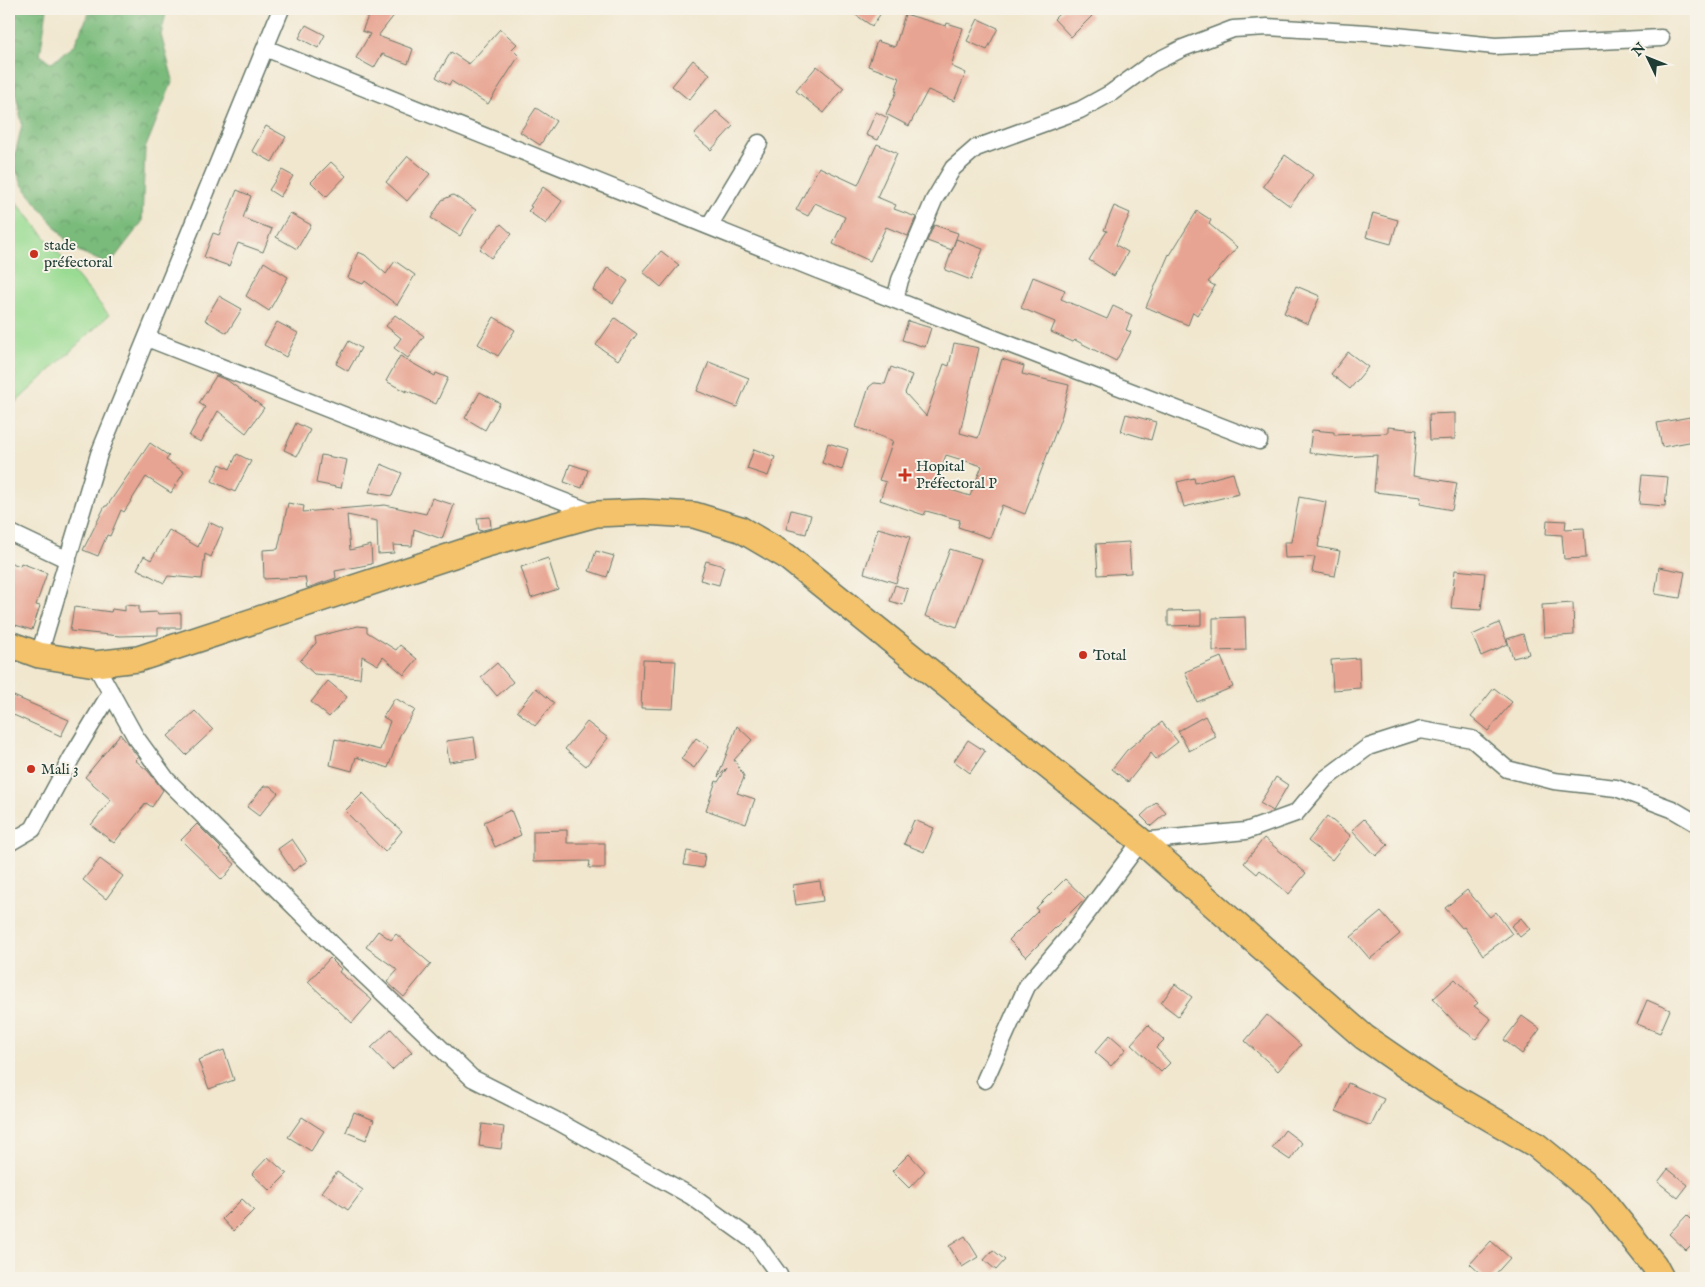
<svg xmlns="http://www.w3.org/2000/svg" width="1705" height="1287" font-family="'IM FELL English',serif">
	<defs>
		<pattern id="forest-crowns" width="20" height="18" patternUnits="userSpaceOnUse" patternTransform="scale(1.25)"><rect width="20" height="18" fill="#7abb7c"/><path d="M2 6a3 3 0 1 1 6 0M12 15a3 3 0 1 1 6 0" fill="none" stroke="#639966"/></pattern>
	</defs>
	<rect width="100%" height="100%" fill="#f7f3e8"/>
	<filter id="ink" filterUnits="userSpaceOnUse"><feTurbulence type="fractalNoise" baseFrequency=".02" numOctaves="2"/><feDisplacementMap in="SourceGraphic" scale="10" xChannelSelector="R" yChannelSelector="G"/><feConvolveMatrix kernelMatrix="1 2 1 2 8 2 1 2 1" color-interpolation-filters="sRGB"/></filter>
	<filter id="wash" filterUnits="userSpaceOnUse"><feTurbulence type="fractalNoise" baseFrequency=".0096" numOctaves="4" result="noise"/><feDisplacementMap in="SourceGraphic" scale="20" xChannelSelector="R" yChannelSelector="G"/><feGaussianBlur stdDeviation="1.12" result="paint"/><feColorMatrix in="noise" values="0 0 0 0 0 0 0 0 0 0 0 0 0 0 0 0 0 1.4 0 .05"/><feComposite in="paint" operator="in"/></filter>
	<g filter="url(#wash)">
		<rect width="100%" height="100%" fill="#f1e7cf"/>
		<path fill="url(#forest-crowns)" stroke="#4c7c58" d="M9,9H47L40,55L52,63L74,45L91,9H167L161,35L173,80L145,149L142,222L109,265L72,248L23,186L13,164L22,124L14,84L9,80Z"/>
		<path fill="#99db92" stroke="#5c8c63" d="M9,193L109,315L9,409Z"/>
		<g id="blocks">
			<path fill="#e8a492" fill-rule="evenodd" d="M371,9H399L378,36L413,49L408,64L382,54L374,68L356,58L370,34L362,31Z
				M847,9H884L872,26Z
				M1064,9H1085L1092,16L1071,37L1054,19Z
				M905,14L946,26L947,23L963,28L951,66L966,73L954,101L928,90L909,126L886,114L897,91H895L900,78L868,66L877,41L895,47Z
				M978,19L998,28L987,50L967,41Z
				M306,25L325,35L318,48L299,38Z
				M500,29L517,44L512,49L519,56L488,104L451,81L449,85L436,77L451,52L469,64Z
				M693,60L710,74L689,100L672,86Z
				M817,66L844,88L824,113L796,91Z
				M536,108L556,121L540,145L520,132Z
				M716,111L733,126L711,150L694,135Z
				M876,112L888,118L878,140L866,135Z
				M266,126L286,137L272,162L252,151Z
				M877,144L897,153L877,197L896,205L894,209L916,217L908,236L886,227L870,261L833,244L845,217L815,203L808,216L796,210L819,167L858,185Z
				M1285,155L1313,175L1290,206L1263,186Z
				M408,156L430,174L407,201L386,182Z
				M331,162L346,176L326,197L311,182Z
				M282,170L293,176L280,197L269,190Z
				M543,187L562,201L546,224L528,211L532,207L530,206Z
				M237,190L251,196L243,218L272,229L263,252L238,243L229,266L204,257L213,233L219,235Z
				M453,195L476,210L460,236L431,218L442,200Z
				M1114,206L1130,213L1116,245L1128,252L1114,276L1089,260L1107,231L1104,230Z
				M1197,211L1211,220L1209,224L1237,247L1208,282L1215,286L1197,315L1193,312L1188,325L1146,307L1169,254L1170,255Z
				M290,213L311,225L297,249L276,237Z
				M1373,213L1398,220L1391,244L1366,237Z
				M501,224L512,234L491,258L480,249Z
				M934,225L958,233L952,250L927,241Z
				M956,239L983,249L971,280L945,270Z
				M661,251L679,265L661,287L643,272Z
				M358,252L365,255L386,274L395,261L415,275L397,305L365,281L363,284L348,278Z
				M264,262L288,277L269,311L246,296Z
				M608,267L628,281L613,303L593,290Z
				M1033,277L1065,290L1061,299L1107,319L1113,306L1132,315L1126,330L1131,332L1116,361L1075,340L1073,342L1051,332L1055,322L1021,308Z
				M1296,286L1320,296L1308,324L1284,313Z
				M219,296L242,309L227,333L205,320Z
				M395,315L424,336L408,358L394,348L401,338L386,326Z
				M494,317L515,330L498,356L478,344Z
				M615,318L637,334L618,360L596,345Z
				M908,321L931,328L925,347L902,340Z
				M277,322L298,333L286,357L264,345Z
				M349,341L361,348L348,371L336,364Z
				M954,343L979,348L960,433L978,438L1002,359L1024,366L1022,374L1069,385L1062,415L1025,514L1002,505L990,538L958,527L960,520L926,511L924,515L880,500L886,482L879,480L893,441L856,427L869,387L874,383L885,384L891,367L912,375L905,393L926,416L944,364L949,366ZM946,455L982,466L970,496L935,485Z
				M1348,352L1368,367L1350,389L1331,374Z
				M400,356L435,376L436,373L448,378L436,404L406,390V392L386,381Z
				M709,362L749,378L737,407L697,391Z
				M216,376L227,380L264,408L246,433L218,411L201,442L189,436L205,407L199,403Z
				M480,392L500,403L485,430L465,418Z
				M1455,413V439L1430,440L1429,414Z
				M1126,414L1156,422L1151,440L1121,431Z
				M1690,417L1694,441L1662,447L1657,423Z
				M296,423L310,430L297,456L284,450Z
				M1388,427L1417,430L1413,476L1457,483L1452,510L1420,504L1421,497L1374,492L1377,455L1344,457L1309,453L1312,430L1334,432V435L1388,433Z
				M150,443L169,456L166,460L184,472L171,493L146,477L124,512L121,510L110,536L107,535L98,556L83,550L105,506H107Z
				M828,443L848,449L842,470L822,463Z
				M754,449L775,457L768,476L747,469Z
				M237,454L251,461L235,492L212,481L220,464L230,469Z
				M321,455L347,460L341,488L316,483Z
				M381,464L402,473L392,496L369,492Z
				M570,464L588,470L582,488L564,482Z
				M1233,473L1239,494L1184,507L1177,482L1194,478L1195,483Z
				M1642,475L1668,477L1665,506L1639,504Z
				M1299,497L1326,502L1318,547L1340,551L1335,576L1312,572L1315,557L1285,558L1284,542H1291Z
				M432,498L454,505L442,539L414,529L412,546L393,545L394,553L378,554L377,521L347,515L350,550L371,545L372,564L335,571L336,578L307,588L305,577L264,579L263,550L278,549L288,503L304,506L303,512L385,505L426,514Z
				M791,510L811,515L806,534L786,529Z
				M490,517L491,528L479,531L477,518Z
				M1547,520L1566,521L1565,529L1584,528L1586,558L1564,559L1562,535L1546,534Z
				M209,522L223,529L211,557L205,554L202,579L168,576L164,583L137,569L144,556L151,560L169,530L198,547Z
				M878,528L910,537L896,583L864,573Z
				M1129,542L1131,573L1098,575L1096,544Z
				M950,549L982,559L957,627L925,616Z
				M596,551L614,556L607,577L589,571Z
				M548,558L558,589L531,598L521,567Z
				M706,561L724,566L719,585L700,580Z
				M9,562L20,566L21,563L47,573L36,605L40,606L32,630L9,623Z
				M1659,567L1685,572L1680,598L1655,594Z
				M1455,570L1485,573L1481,610L1451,608Z
				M895,585L908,589L903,605L890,601Z
				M1573,603L1574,635L1544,637L1542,605Z
				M125,605L139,606V613L157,612L158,614L181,613V628H158V635L120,636L70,631L74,607L111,612L112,609L125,611Z
				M1201,610V625L1168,626V611Z
				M1245,617L1246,650L1213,651V618Z
				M1499,623L1508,644L1481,656L1472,635Z
				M358,626L367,627V632L396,650L400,645L417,659L404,675L383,657L378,665L362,656L360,678L314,674L300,661L316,643L315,637Z
				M1523,634L1529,654L1513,658L1507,639Z
				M1221,657L1233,687L1197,702L1185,672Z
				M1359,658L1360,688L1333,690L1331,660Z
				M643,660L676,661L673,709L641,708Z
				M497,663L513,682L497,696L481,677Z
				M328,681L347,697L329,717L311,702Z
				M536,688L554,703L535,726L517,711Z
				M1494,688L1512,702L1488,731L1471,717Z
				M9,694L69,720L61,736L9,713Z
				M395,698L415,710L400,735L388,768L356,757L352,771L330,765L335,739L380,750L390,721L383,717Z
				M195,711L213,730L186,755L168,736Z
				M1205,716L1216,737L1189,751L1178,731Z
				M587,722L608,738L586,766L565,749Z
				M1162,722L1178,742L1156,759L1151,753L1128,782L1112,769L1127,750Z
				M737,726L752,740L734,760L744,776L743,780L737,793L755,799L746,824L706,810L716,781L718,782L727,768L718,777Z
				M120,734L138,757L135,760L148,771L163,790L152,807L146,803L114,843L91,825L111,800L85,777Z
				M474,737L477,758L449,762L446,741Z
				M696,738L709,747L694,768L681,759Z
				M968,740L985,751L970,773L954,761Z
				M1276,777L1288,785L1273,811L1260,803Z
				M264,786H270L278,793L259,816L247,807Z
				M363,793L387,818L402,831L385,852L345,811Z
				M1156,802L1166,813L1151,826L1141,816Z
				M511,810L521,835L495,847L484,822Z
				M1327,816L1351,836L1332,860L1308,841Z
				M1364,819L1388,845L1376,856L1352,830Z
				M914,820L934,828L924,852L904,844Z
				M197,824L221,848L219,850L235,864L222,880L181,840Z
				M567,830V843H605V868H589L590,861L533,862V831Z
				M1264,838L1306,873L1289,894L1260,870L1257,874L1244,863Z
				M292,839L307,861L293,871L278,849Z
				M687,851L705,854L703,868L684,865Z
				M100,859L123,876L106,899L83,880Z
				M1065,879L1085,898L1026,957L1009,940L1038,911L1036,908Z
				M820,881L823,901L796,905L793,885Z
				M1467,890L1490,917L1496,912L1512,934L1483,955L1464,927L1462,928L1445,908Z
				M1381,912L1400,934L1370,959L1351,937Z
				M1521,918L1530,929L1520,937L1511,926Z
				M378,931L391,940L396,934L431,964L404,997L387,982L397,971L395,968L366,947Z
				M330,958L341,969L339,972L372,1000L352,1023L308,982Z
				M1455,979L1478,1003L1474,1006L1491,1019L1476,1039L1459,1027L1433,999Z
				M1175,984L1192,997L1178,1016L1161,1003Z
				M1647,1000L1670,1010L1660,1033L1637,1024Z
				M1267,1015L1301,1045L1278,1071L1245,1041Z
				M1522,1016L1540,1029L1522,1054L1504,1040Z
				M1148,1025L1164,1040L1156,1048L1170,1063L1161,1072L1131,1044Z
				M391,1029L412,1052L392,1070L371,1048Z
				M1110,1035L1126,1049L1111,1066L1095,1052Z
				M224,1050L234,1080L209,1089L198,1060Z
				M1348,1083L1384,1099L1371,1126L1336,1111Z
				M354,1112L374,1120L366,1140L346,1132Z
				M302,1117L324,1131L311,1151L288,1137Z
				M482,1124L504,1127L501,1149L479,1146Z
				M1285,1130L1302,1143L1290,1160L1272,1148Z
				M909,1154L925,1171L909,1188L892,1171Z
				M268,1157L287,1174L270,1191L252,1174Z
				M1668,1169L1688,1185L1678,1198L1658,1182Z
				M337,1172L363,1190L348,1210L322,1192Z
				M242,1199L254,1210L233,1231L222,1219Z
				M1687,1215L1696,1224V1240L1686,1250L1669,1234Z
				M965,1236L978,1257L962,1267L949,1246Z
				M1491,1241L1510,1258L1492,1278H1485L1470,1264Z
				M993,1250L1005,1260L996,1270L984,1260Z"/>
		</g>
	</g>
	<g filter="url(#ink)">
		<use href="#blocks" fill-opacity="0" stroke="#68786a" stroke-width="1"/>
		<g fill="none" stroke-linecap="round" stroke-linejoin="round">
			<g stroke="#68786a" stroke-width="19">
				<path id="minor" d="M265,48L815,269L1259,441
					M709,226L759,143
					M895,300L900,280L934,200L953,168L976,148L1080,110L1111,93L1151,64L1183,48L1233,29L1267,27L1367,33L1495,46L1661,38
					M147,338L596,514
					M9,532L68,560
					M39,655L99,454L281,9
					M95,664L135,736L167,780L337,949L472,1078L557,1121L691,1196L755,1242L779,1275L780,1278
					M9,843L33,829L72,757L111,692
					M985,1080L1027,986L1073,932L1141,841L1246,831L1296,813L1325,779L1368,747L1421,730L1472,739L1507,769L1554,781L1616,788L1672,809L1696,823"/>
			</g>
			<g stroke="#68786a" stroke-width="28">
				<path id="primary" d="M9,644L39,655L95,664L138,659L487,544L596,514L643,512L694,515L740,529L786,556L1141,841L1364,1037L1438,1088L1536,1145L1600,1197L1654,1265L1661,1278"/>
			</g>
			<use href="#minor" stroke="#fff" stroke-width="16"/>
			<use href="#primary" stroke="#f3c26a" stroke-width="25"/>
		</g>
	</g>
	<g fill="#c8321e" stroke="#f7f3e8" stroke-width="2">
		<circle cx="34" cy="254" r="5"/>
		<path d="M902.5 467.5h5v5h5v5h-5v5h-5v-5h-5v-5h5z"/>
		<circle cx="1083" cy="655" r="5"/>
		<circle cx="31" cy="769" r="5"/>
	</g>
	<g text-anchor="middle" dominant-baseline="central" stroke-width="4" stroke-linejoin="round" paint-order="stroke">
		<g font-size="15" fill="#1f3d34" stroke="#f7f3e8" text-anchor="start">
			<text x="44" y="245">stade<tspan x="44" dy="17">préfectoral</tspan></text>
			<text x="916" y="466">Hopital<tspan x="916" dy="17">Préfectoral P</tspan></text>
			<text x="1093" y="655">Total</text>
			<text x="41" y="769">Mali 3</text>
		</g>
	</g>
	<rect width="1705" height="1287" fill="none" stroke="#f7f3e8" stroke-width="30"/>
	<g transform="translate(1648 58) rotate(313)" stroke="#f7f3e8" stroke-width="4" paint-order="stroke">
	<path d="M0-4L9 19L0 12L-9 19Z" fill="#1f3d34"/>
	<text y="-8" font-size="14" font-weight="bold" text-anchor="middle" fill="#1f3d34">N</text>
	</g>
</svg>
